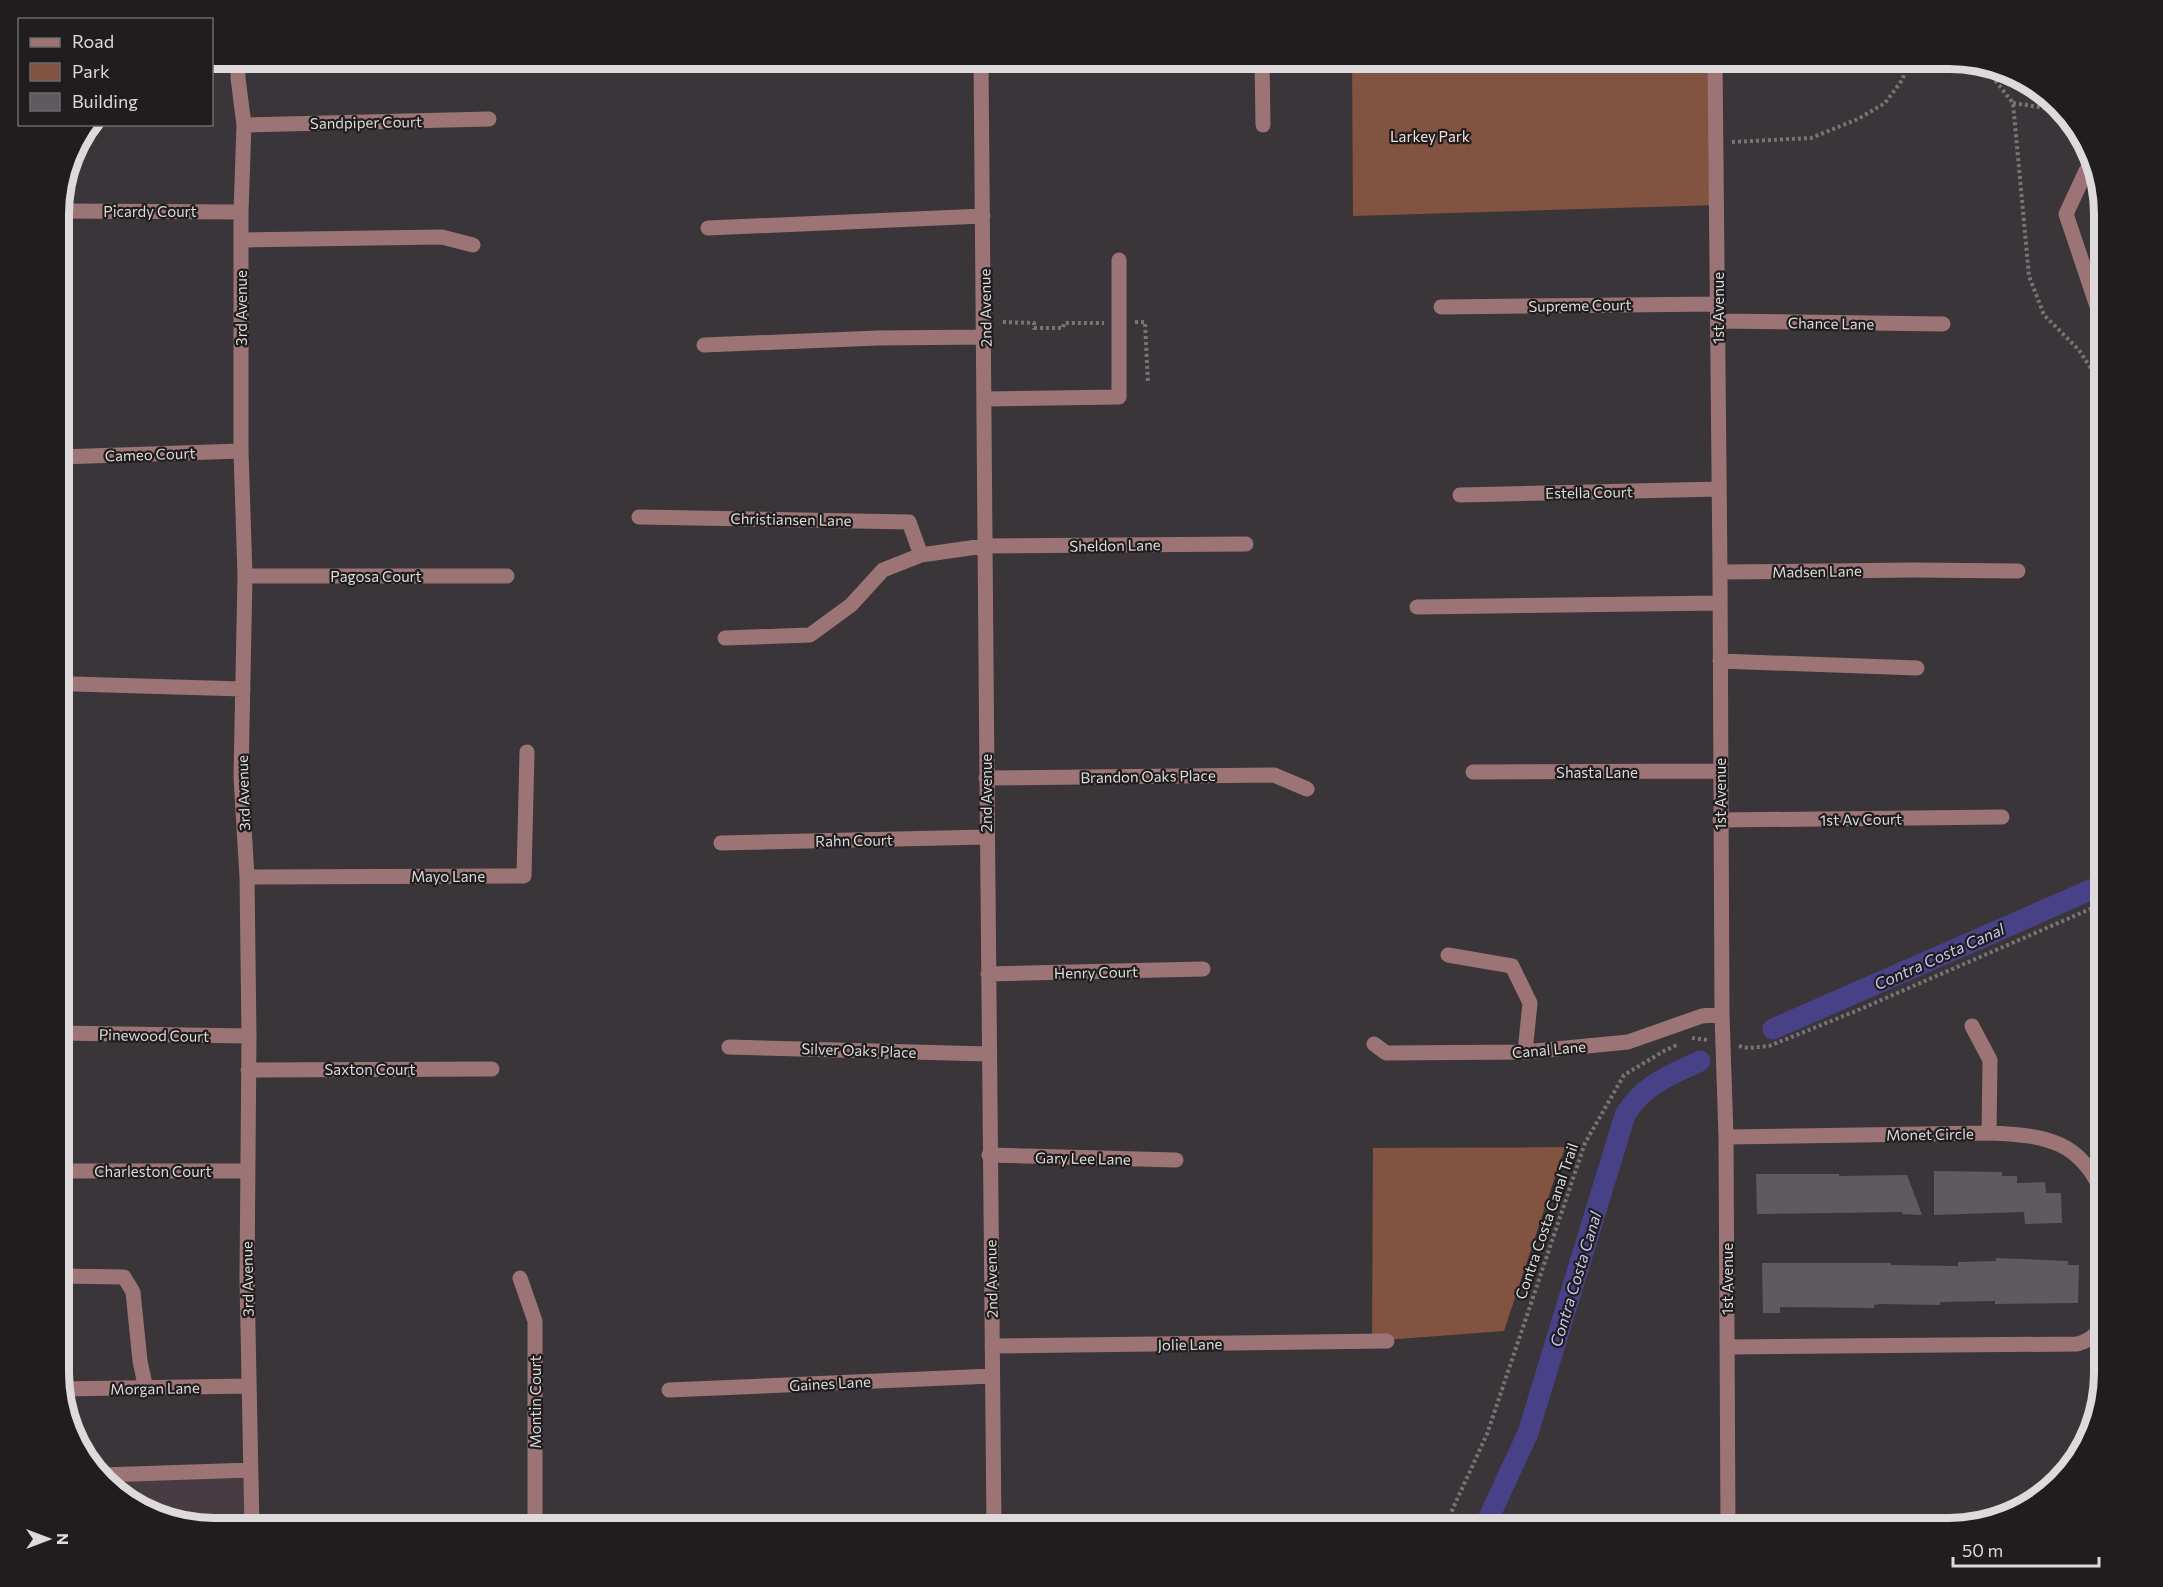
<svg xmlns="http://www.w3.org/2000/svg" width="2163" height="1587" font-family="Commissioner,sans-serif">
	<rect width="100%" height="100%" fill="#3a3538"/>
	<path fill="#473c42" d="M251,1470L252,1528H214L164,1520L120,1497L102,1475Z"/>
	<path fill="#815340" d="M1352,59H1715L1717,205L1353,216Z
		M1565,1147L1504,1331L1372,1341L1373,1148Z"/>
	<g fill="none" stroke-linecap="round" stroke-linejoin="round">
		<path stroke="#494187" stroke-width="21" d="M1773,1029L2104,884
			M1484,1528L1528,1433L1625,1115C1644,1084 1669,1076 1700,1061"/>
	</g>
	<path fill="#5e5a5f" d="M1934,1171L2002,1172V1176H2017V1183L2045,1182L2046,1193H2061L2062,1223L2025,1224L2024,1212L1934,1215Z
		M1756,1174H1839V1176L1907,1175L1922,1215L1902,1214V1212L1757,1214Z
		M1996,1258L2068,1261V1265H2079L2078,1303L1995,1304V1301L1940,1302V1305L1880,1304L1874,1305V1308L1780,1307V1313H1763L1762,1263H1891V1265L1958,1266V1262L1996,1261Z"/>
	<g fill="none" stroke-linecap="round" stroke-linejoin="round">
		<path stroke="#787476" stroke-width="4" stroke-dasharray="3 3" stroke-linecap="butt" d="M1979,63L1987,70L2013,103L2029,276L2044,315L2079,350L2099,381L2104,411
			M2013,103L2059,110
			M1732,142L1811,138L1858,119L1885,103L1903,79L1907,59
			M1003,322L1034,323V328H1063L1064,323H1104
			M1135,322H1145L1148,384
			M2104,440L2094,497L2099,636L2104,651
			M1692,1038L1708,1040
			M1739,1046L1748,1048L1769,1046L1856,1011L2104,903
			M1444,1528L1487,1434L1585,1143L1624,1075L1664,1051L1679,1044"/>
		<path stroke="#9c7476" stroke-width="15" d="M238,59V78L244,125L241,212V451L245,576L241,777L247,877L249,1036L247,1278L252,1528
			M981,59C987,548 987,1039 994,1528
			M1262,59L1263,125
			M1715,59L1720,572L1722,1014L1726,1137L1728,1528
			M244,125L489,119
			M2093,164L2086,171L2066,214L2104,327
			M59,211L241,212
			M708,228L983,216
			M241,240L442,237L473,245
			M1441,307L1718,304
			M1718,321L1943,324
			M704,345L878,338L986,337
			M985,399L1119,397V260
			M59,457L241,451
			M1460,495L1719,489
			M639,517L909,522L921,555
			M1720,572L1914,570L2018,571
			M245,576H507
			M1417,607L1720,603
			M725,638L810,635L851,605L883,570L921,555L984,546L1246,544
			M1720,661L1917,668
			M73,684L243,689
			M1473,772L1720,771
			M986,778L1274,775L1307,789
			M1720,820L2002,817
			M721,843L987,837
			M247,877L524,876L527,752
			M1448,955L1512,966L1530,1003L1525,1052
			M988,974L1203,969
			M2100,1021H2104
			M1972,1026L1990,1060L1989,1133
			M59,1033L249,1036
			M1374,1044L1386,1053L1525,1052L1628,1042L1702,1016L1722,1014
			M729,1047L988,1054
			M248,1070L492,1069
			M2101,1121H2104
			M1726,1137L1989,1133C2045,1135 2082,1140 2104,1197
			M989,1155L1176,1160
			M59,1171H247
			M59,1276L124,1277L133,1292L140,1361L146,1389
			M520,1278L535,1321V1528
			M992,1346L1387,1341
			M1728,1347L2077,1344C2092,1340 2099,1333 2104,1318
			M60,1389L249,1386
			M669,1390L992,1376
			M102,1475L251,1470"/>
	</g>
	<g text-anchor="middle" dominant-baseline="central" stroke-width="4.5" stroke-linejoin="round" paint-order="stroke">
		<g font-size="15" fill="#dedadc" stroke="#201d1f">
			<text transform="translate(366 122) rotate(-1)">Sandpiper Court</text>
			<text x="150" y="211">Picardy Court</text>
			<text transform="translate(1580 305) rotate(-1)">Supreme Court</text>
			<text transform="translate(241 308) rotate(-90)">3rd Avenue</text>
			<text transform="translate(985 308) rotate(-91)">2nd Avenue</text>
			<text transform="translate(1718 308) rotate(-90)">1st Avenue</text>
			<text transform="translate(1831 323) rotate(1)">Chance Lane</text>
			<text transform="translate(150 454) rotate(-2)">Cameo Court</text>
			<text transform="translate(1589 492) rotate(-1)">Estella Court</text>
			<text transform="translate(791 519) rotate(1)">Christiansen Lane</text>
			<text transform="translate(1115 545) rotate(-1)">Sheldon Lane</text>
			<text transform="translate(1817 571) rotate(-1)">Madsen Lane</text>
			<text x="376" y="576">Pagosa Court</text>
			<text x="1597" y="772">Shasta Lane</text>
			<text transform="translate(1148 776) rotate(-1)">Brandon Oaks Place</text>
			<text transform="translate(243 793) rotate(-92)">3rd Avenue</text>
			<text transform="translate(986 793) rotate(-90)">2nd Avenue</text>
			<text transform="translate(1720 794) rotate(-90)">1st Avenue</text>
			<text transform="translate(1861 819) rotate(-1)">1st Av Court</text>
			<text transform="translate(854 840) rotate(-1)">Rahn Court</text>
			<text x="448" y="876">Mayo Lane</text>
			<text transform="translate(1096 972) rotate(-1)">Henry Court</text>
			<text transform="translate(154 1035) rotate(1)">Pinewood Court</text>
			<text transform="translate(1549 1049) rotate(-5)">Canal Lane</text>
			<text transform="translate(859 1050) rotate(2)">Silver Oaks Place</text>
			<text x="370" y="1069">Saxton Court</text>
			<text transform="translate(1930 1134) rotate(-1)">Monet Circle</text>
			<text transform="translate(1083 1158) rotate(1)">Gary Lee Lane</text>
			<text x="153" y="1171">Charleston Court</text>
			<text transform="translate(1546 1221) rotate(-71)">Contra Costa Canal Trail</text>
			<text transform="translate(247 1279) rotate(-91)">3rd Avenue</text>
			<text transform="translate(991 1279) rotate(-91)">2nd Avenue</text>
			<text transform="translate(1727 1279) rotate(-90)">1st Avenue</text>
			<text transform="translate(1190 1344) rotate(-1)">Jolie Lane</text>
			<text transform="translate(830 1383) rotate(-3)">Gaines Lane</text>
			<text transform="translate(155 1388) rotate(-1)">Morgan Lane</text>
			<text transform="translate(535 1402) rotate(-90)">Montin Court</text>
		</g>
		<g font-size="15" fill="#f6dfd6" stroke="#201d1f">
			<text x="1430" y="136">Larkey Park</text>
		</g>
		<g font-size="16" font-style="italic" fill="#c7c6f0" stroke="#201d1f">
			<text transform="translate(1939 956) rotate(-24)">Contra Costa Canal</text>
			<text transform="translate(1575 1279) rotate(-73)">Contra Costa Canal</text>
		</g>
	</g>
	<path d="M0 0H2163V1587H0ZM214 69H1949A145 145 0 0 1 2094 214V1373A145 145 0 0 1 1949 1518H214A145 145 0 0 1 69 1373V214A145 145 0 0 1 214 69Z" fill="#201d1f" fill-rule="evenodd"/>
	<path fill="none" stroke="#dedadc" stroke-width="8" d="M214 69H1949A145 145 0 0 1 2094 214V1373A145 145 0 0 1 1949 1518H214A145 145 0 0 1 69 1373V214A145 145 0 0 1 214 69Z"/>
	<rect x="18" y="18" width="195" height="108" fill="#201d1f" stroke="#6c696b" stroke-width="1.5"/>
	<rect x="30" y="38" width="30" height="9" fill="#9c7476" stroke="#6c696b" stroke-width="1.5"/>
	<text x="72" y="48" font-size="18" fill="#dedadc">Road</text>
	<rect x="30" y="63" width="30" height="18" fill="#815340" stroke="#6c696b" stroke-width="1.5"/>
	<text x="72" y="78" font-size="18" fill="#dedadc">Park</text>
	<rect x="30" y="93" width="30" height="18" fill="#5e5a5f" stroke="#6c696b" stroke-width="1.5"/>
	<text x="72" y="108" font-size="18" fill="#dedadc">Building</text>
	<g transform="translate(48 1539) rotate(90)" stroke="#201d1f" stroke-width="4.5" paint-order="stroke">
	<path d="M0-4.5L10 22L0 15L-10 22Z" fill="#dedadc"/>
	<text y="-9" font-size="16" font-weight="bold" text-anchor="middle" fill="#dedadc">N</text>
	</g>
	<path d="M1953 1557v9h146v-9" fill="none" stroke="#dedadc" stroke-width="3"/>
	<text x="1962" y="1557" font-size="18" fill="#dedadc" stroke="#201d1f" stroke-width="4.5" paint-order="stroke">50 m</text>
</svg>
